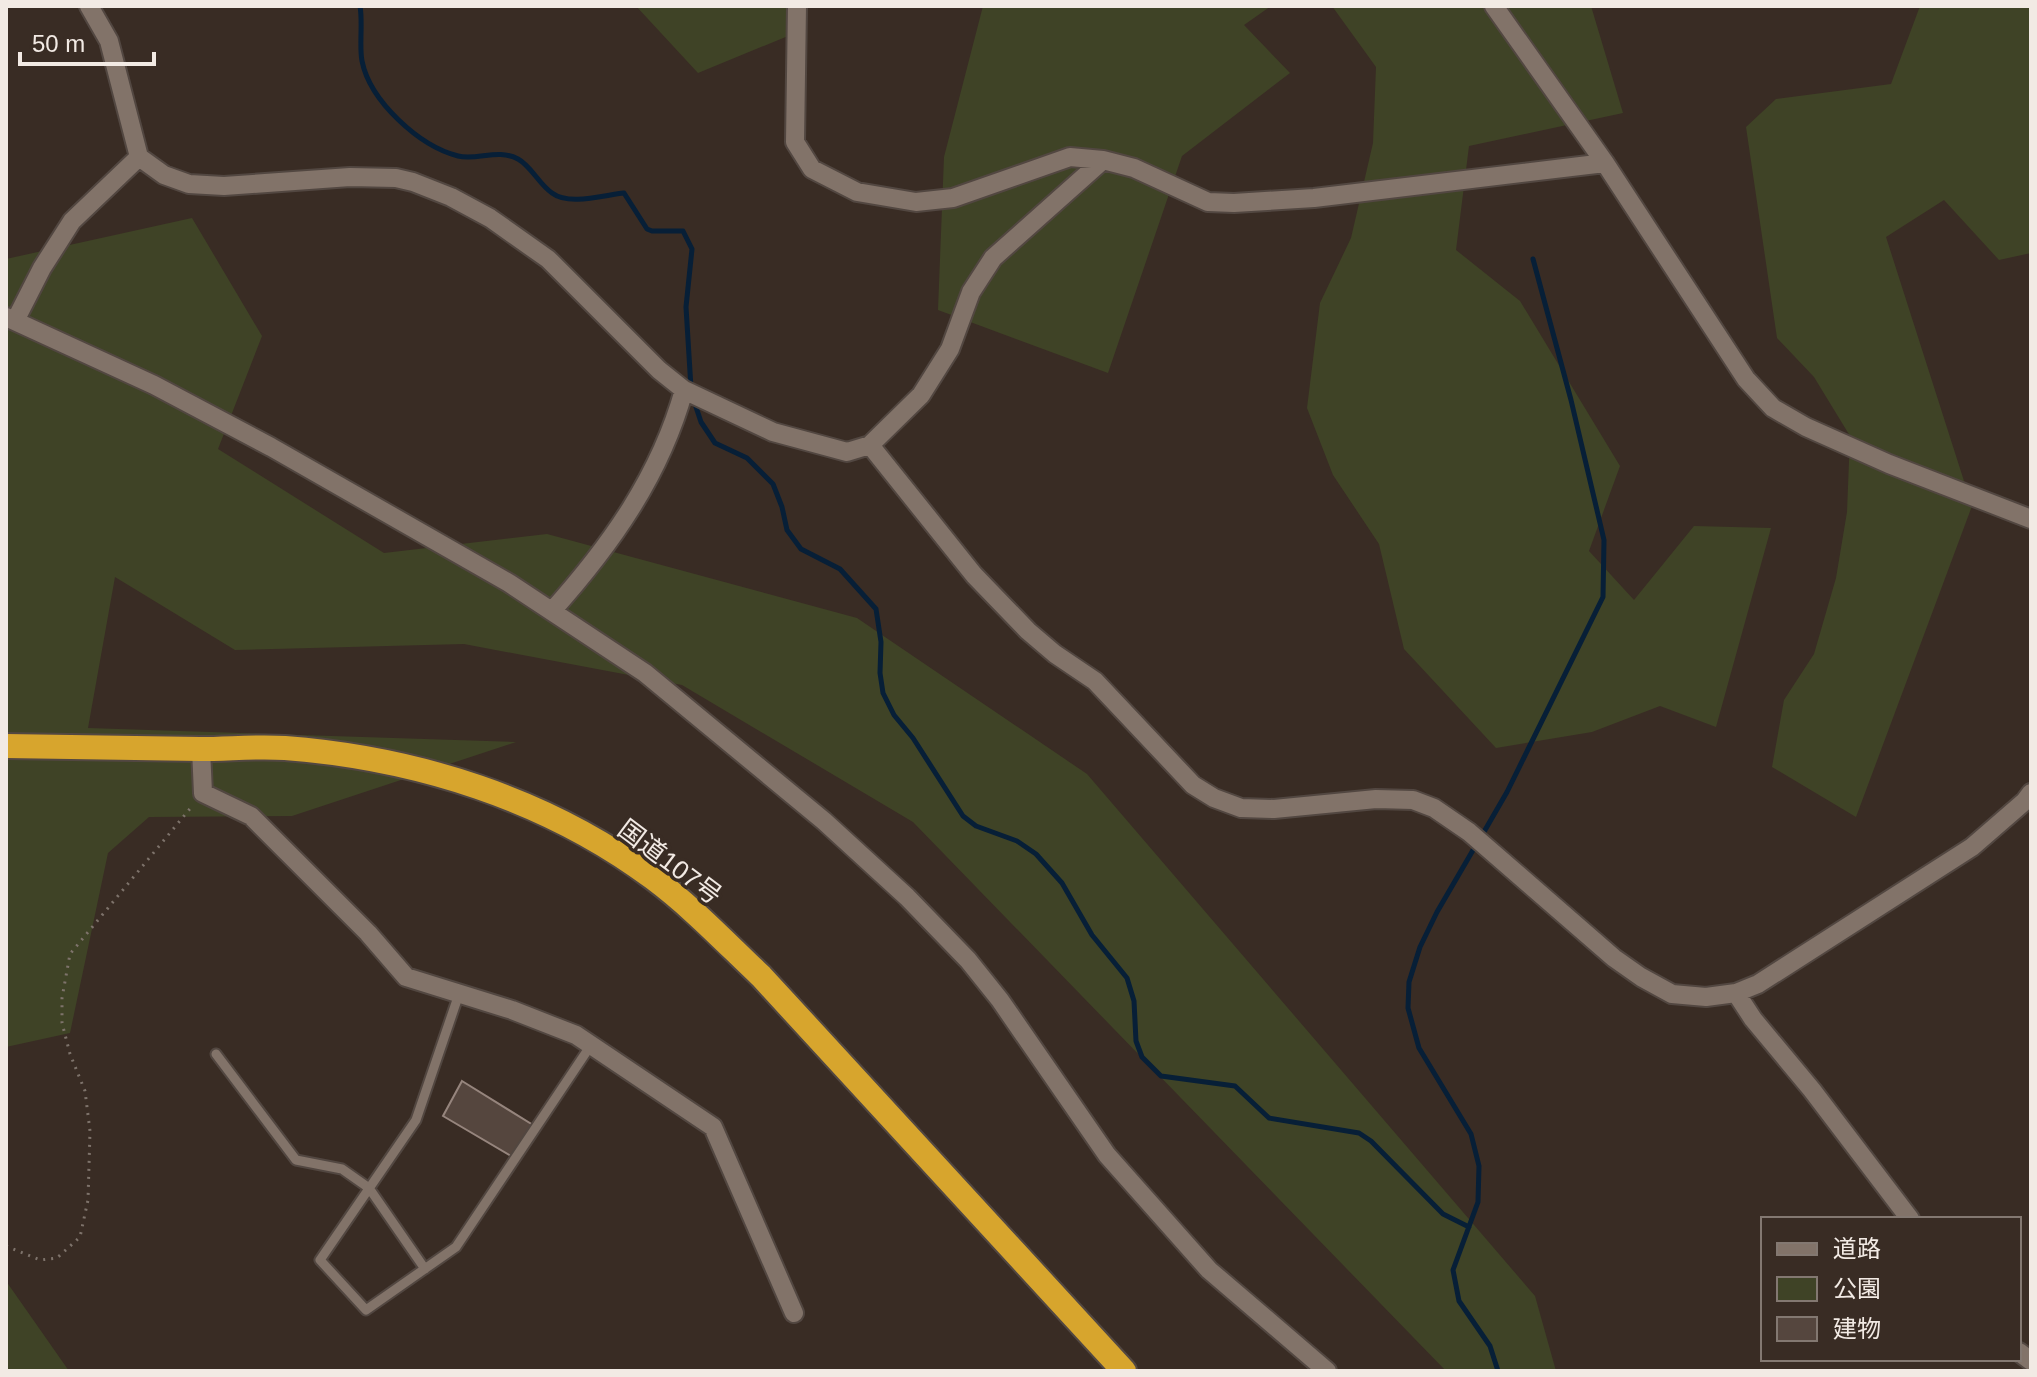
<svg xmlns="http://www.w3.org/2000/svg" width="2037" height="1377" font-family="Arial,'Noto Sans JP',sans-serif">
	<rect width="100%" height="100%" fill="#392c24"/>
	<path fill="#3f4326" d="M636,6H798L805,29L698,73Z
		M983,6H1271L1244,25L1290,73L1182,156L1108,373L938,310L944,157Z
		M1332,6H1591L1623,113L1469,146L1456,250L1520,301L1620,466L1589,551L1634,600L1694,526L1771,528L1716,727L1660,706L1592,732L1496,748L1404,649L1379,544L1333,475L1307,408L1320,303L1351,238L1373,143L1376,67Z
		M1920,6H2031V253L1999,260L1944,200L1886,237L1972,506L1856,817L1772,767L1784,700L1814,654L1836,578L1847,512L1850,436L1814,377L1777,338L1746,127L1776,99L1891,84Z
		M192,218L262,336L218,449L384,553L547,534L857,618L1087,774L1535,1296L1556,1371H1446L913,822L682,685L464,644L235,650L115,577L88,728L516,742L292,816L149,817L108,853L70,1033L6,1047V259Z
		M6,1281L69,1371H6Z"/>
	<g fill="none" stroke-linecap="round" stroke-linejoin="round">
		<path stroke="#071f37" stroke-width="5" d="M360,6C363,23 359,46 362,61C370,101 419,146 458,156C477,161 498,148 518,159C531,166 539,184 552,193C569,206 604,195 624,193L647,229L652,231H683L692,249L686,307L691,388
			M693,398L701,422L715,443L747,458L773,484L782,507L787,530L801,549L840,569L876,609L881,642L880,673L883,693L894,715L913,738L963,816L976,826L1017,841L1036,854L1062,883L1092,935L1127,978L1134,1001L1136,1041L1142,1057L1161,1076L1235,1086L1269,1118L1359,1133L1371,1141L1443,1214L1469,1227
			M1481,837L1507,792L1603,597L1604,540L1571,400L1533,259
			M1476,845L1437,912L1420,947L1409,982L1408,1008L1419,1048L1471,1134L1479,1166L1478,1202L1453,1270L1459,1301L1490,1346L1498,1371"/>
	</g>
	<path fill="#55463e" stroke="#96857d" stroke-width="2" d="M462,1081L533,1125L511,1156L443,1116Z"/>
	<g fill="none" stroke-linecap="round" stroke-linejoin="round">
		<g stroke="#524741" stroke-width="13">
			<path id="lane" d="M459,994L416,1120L320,1260L366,1310L456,1247L591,1045
				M216,1054L296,1160L342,1169L369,1188L425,1269"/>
		</g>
		<g stroke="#524741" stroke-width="22">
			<path id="street" d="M89,6L109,41L139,157L164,175L189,184L224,186L350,177L396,178L413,182L451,197L490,218L548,259L659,370L684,390L773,432L847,452L870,445L921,395L950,349L971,292L993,258L1103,160
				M797,6L795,142L812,169L857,192L916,202L953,198L1070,157L1103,160L1134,168L1208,202L1234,203L1314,198L1605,163
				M1494,6L1605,163L1746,379L1773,408L1806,427L1889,464L2031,519
				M6,317L154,385L271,447L509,583L645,673L824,821L907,897L968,960L1000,1000L1107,1155L1209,1270L1327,1371
				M15,321L42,268L72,221L139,157
				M870,445L974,575L1028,631L1055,654L1095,681L1193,785L1214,798L1241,808L1274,809L1376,799L1413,800L1434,808L1469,832L1614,958L1641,977L1672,994L1706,997L1736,993L1758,984L1972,847L2025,801L2031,793
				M552,611C611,545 660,476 684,390
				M201,749L203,793L251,816L368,933L406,977L512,1010L576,1035L713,1127L794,1313
				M1736,993L1753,1019L1812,1090L1910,1219
				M2019,1352L2031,1361"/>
		</g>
		<g stroke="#524741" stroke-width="28">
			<path id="highway" d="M6,746C71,747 136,748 200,749C229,749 257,746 285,748C416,758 547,799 653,878C692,907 726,943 761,976L1124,1371"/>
		</g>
		<path stroke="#7e736b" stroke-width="3" stroke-dasharray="2 6" stroke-linecap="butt" d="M6,1246L40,1260L57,1258L80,1237L88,1200L90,1131L85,1091L70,1054L62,1023V998L70,954L193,805"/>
		<use href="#lane" stroke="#827369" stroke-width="9"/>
		<use href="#street" stroke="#827369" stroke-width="18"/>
		<use href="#highway" stroke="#d7a52d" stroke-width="24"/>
	</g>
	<g text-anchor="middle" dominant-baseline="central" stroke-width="7" stroke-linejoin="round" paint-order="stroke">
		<g font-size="26" fill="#f2eae4" stroke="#392c24">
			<text transform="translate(670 862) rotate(37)">国道107号</text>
		</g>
	</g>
	<rect width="2037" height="1377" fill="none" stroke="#f2eae4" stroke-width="16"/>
	<rect x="1761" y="1217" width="260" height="144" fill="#392c24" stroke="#837871" stroke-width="2"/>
	<rect x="1777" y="1243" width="40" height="12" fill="#827369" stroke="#837871" stroke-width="2"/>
	<text x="1833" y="1257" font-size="24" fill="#f2eae4">道路</text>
	<rect x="1777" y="1277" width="40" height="24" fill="#3f4326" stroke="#837871" stroke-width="2"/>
	<text x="1833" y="1297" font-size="24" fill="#f2eae4">公園</text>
	<rect x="1777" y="1317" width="40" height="24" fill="#55463e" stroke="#837871" stroke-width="2"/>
	<text x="1833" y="1337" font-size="24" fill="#f2eae4">建物</text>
	<path d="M20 52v12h134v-12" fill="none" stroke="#f2eae4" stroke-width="4"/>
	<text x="32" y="52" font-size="24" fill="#f2eae4" stroke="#392c24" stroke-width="6" paint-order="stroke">50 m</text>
</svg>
